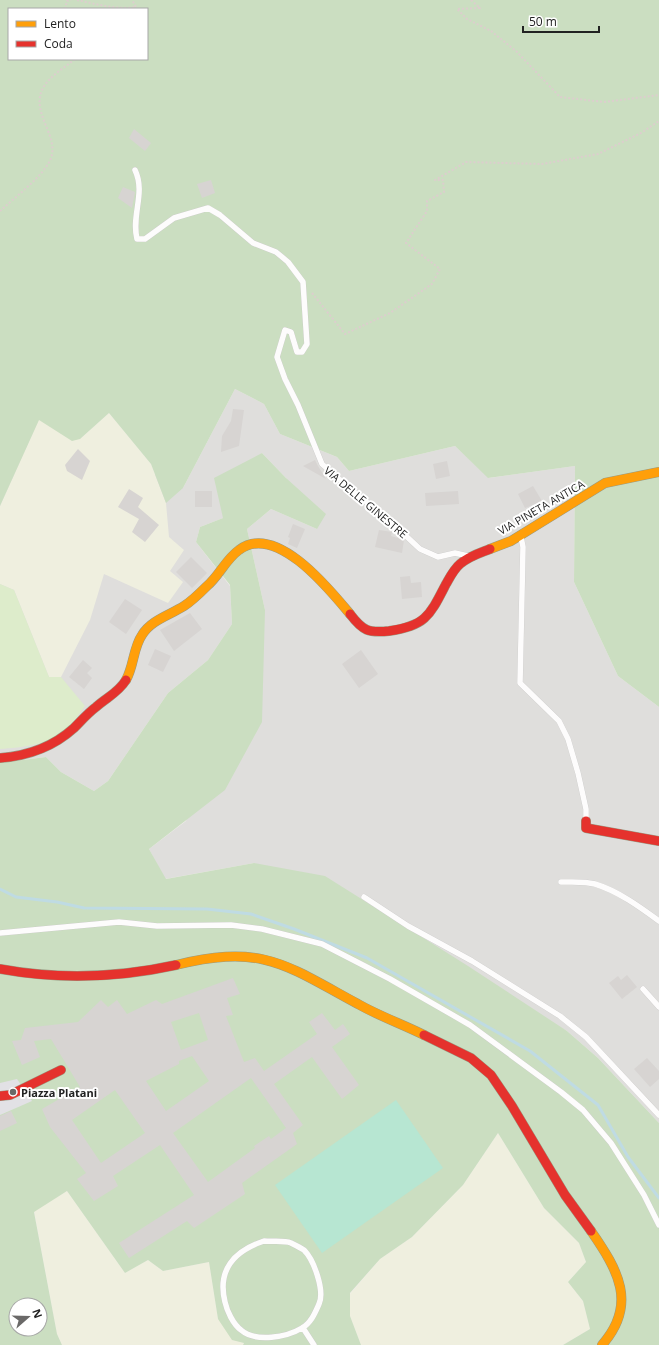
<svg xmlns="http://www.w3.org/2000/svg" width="659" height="1345" font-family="'Open Sans',sans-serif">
	<rect width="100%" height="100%" fill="#f0eeeb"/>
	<path fill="#dfdedc" d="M235,389L264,404L280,434L337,457L349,471L455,446L489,478L575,466L574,582L618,676L659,707V1123L598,1058L567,1031L254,863L165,879L149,849L186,821L265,610L247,529L271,509L317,529L286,478L262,453L223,518L200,527L196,542L230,586L232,624L208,660L168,693L108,781L94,791L61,772L46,757L7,762L0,761V506L39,419L183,488Z"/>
	<path fill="#efefdf" d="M109,413L151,464L166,503L169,537L184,550L170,571L183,582L168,603L104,574L90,620L61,677H49L14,590L0,584V506L39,419L80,439Z
		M498,1133L544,1208L579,1243L586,1262L568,1282L583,1301L590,1329L563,1345H361L350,1316V1294L380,1259L412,1237L463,1185Z
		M67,1191L125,1273L148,1260L163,1271L209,1262L218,1319L244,1343L243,1345H62L57,1334L34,1211Z"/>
	<path fill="#ddeccb" d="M0,584L14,590L49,677H61L85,706C79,714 73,723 65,730C48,746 22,747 0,749Z"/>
	<path fill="#cbdec1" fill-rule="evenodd" d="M0,0H659V707L618,676L574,582L575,466L488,478L455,446L349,471L337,457L280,434L264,404L235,389L183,488L166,503L151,464L109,413L80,439L72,441L39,420L0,506ZM9,9H147V59H9Z
		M262,453L286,478L326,514L317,529L271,509L247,529L265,610L262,722L225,790L149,849L166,879L254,863L325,876L468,966L567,1031L598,1058L659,1123V1345H563L590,1329L583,1301L568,1282L586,1262L579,1243L544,1208L498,1133L463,1185L412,1237L380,1259L350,1293V1316L361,1345H243L244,1343L232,1340L218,1319L209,1262L163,1271L148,1260L125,1273L67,1191L34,1212L57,1334L62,1345H0V761L7,762L46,757L61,772L94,791L108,781L168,693L208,660L232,624L230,585L196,542L200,527L223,518L214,478ZM16,1305H40V1329H16Z"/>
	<path fill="#b7e6d2" d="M396,1100L443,1168L322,1253L275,1185Z"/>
	<path fill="#e2e1e5" d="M17,1079L32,1101L0,1115V1083Z"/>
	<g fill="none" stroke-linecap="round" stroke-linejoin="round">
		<path stroke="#bfdbe3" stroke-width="3" d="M0,889L16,897L57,902L84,908L207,909L251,914L294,929L367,958L530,1051L598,1105L628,1157L659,1198"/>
	</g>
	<path fill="#d7d4d2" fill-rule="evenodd" d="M134,129L151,143L145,151L129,138Z
		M211,180L215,193L202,198L197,184Z
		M123,187L135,192L132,208L118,198Z
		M233,409L244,410L239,446L221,452L222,436L231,421Z
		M78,449L90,461L82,480L67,471L65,465Z
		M315,460L318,466L326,479L303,466Z
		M447,461L450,476L436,479L433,464Z
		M533,486L542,501L525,508L518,494Z
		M129,489L143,498L138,507L159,525L145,542L132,532L139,519L118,507Z
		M195,491H212V507H195Z
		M458,491L459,504L426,506L425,493Z
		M293,524L305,529L297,548L288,544L290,538L288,537Z
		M379,530L392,532L391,536L404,540L402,553L375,547Z
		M191,557L207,573L192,588L176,572Z
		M410,576L411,583L421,582L422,597L402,599L400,577Z
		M125,599L142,610L126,634L109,622Z
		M190,613L202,629L174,651L160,630Z
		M155,649L171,656L163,672L148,665Z
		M361,650L378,674L359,688L342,664Z
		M83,660L92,668L87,673L92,678L84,689L69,677Z
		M627,975L637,987L622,999L609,983L618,976L621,980Z
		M233,978L240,994L227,998L233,1015L226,1016L244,1062L255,1058L264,1071L317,1034L309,1022L322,1013L335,1030L343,1024L350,1034L332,1047L359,1085L342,1099L312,1057L274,1084L303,1125L293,1133L297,1144L242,1183L245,1194L194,1228L187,1221L129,1258L119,1243L194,1195L160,1145L113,1176L118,1186L94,1201L77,1179L86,1173L50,1127L42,1109L80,1087L51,1039L34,1041L40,1057L22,1065L12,1041L21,1040L25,1028L78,1022L101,1000L108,1007L117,1000L127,1014L156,1000L162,1004ZM199,1013L208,1040L181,1050L171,1022ZM192,1056L209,1081L166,1111L146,1081L179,1064V1061ZM251,1078L286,1128L271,1139L269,1136L254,1146L255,1148L208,1182L173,1133ZM115,1090L145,1133L101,1163L72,1120Z
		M647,1058L659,1071V1079L650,1087L634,1069Z
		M11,1111L17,1123L0,1131V1116Z"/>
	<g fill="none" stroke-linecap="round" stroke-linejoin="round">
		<g stroke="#c9c8c7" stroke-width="6">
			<path id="lane" d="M135,170C146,193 131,215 137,239H145L174,218L208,208L220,215L253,243L276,252L288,262L303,282L307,344L302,352H297L291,332L285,330L277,357L285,379L298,405L322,464L362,499L377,509L420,549L438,557L455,553L468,556
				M521,537L523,547L520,683L559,721L568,739L578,773L586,809V819
				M561,882C572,882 584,881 595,884C618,891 640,907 659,921
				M364,897L408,926L472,961L560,1016L586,1037L659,1115
				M0,933L119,922L157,926L231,925L262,929L322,944L390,979L470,1025L561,1092L583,1110L611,1143L644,1195L659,1225
				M643,989L659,1007
				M264,1241C272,1242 284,1240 291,1243C295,1245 301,1248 304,1250C314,1260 325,1291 319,1304C315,1313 311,1323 302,1328C287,1337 256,1343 241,1330C233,1324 227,1311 225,1302C217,1270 234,1251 264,1241Z
				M303,1328L314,1345"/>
		</g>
		<g stroke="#999a82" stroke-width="10">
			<path id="slow" d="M490,549L511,541L605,483L659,472
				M126,680C134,666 133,648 142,635C151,620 170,615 184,606C192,601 200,593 207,586C219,576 226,559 239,550C276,522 330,590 350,614
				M176,965C263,944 284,964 358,1004C379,1016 402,1024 424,1035
				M591,1231C618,1270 638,1304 602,1345"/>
		</g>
		<g stroke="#999a82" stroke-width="10">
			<path id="jam" d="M350,614C363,631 368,633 389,631C426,626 430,615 446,584C450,577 454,569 460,564C469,556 480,553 490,549
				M0,758C27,756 53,747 74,728C81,721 88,713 96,707C107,697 118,693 126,680
				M586,821V828L659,841
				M0,969C60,980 117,978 176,965
				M424,1035L471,1058L491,1075L512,1106L565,1195L591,1231
				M0,1096L10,1095L61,1070"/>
		</g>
		<path stroke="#dccecd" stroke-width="2" stroke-dasharray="2 2" stroke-linecap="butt" d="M77,0C96,4 116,10 136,7L132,0
			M471,0L480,8L457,9L467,19L491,31L516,51L560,97L604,102L659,95
			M65,9L67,1L71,0
			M0,211C14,198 45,175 51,158C60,133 23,107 49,80C56,72 67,66 75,59
			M312,293L345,334L390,313L432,284L440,269L406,243L427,211V201L444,192L443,180H435L466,162L542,164L598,154L641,133L659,121"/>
		<use href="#lane" stroke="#fdfcfc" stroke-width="5.5"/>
		<use href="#slow" stroke="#ff9f0a" stroke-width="9"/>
		<use href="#jam" stroke="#e5322d" stroke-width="9"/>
	</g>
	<circle fill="#6a6968" stroke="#fff" stroke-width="1.5" cx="13" cy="1092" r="4"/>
	<g text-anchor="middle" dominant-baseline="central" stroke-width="4" stroke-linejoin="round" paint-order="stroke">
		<g font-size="11" fill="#222" stroke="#fff">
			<text transform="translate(366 502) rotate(40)">VIA DELLE GINESTRE</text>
			<text transform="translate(541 507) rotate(-30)">VIA PINETA ANTICA</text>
		</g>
		<g font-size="11" font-weight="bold" fill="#222" stroke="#fff" text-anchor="start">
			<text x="21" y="1092">Piazza Platani</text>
		</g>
	</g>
	<rect x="8" y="8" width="140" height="52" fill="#ffffff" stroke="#a7a7a7"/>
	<rect x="16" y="21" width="20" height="6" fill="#ff9f0a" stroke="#a7a7a7"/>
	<text x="44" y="28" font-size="12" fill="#222222">Lento</text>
	<rect x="16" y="41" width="20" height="6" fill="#e5322d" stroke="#a7a7a7"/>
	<text x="44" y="48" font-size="12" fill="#222222">Coda</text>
	<g transform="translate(28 1317) rotate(70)"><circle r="19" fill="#ffffff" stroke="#a7a7a7"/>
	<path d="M0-3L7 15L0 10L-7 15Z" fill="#6a6968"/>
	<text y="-6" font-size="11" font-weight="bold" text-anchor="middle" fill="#222222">N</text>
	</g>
	<path d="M523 26v6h76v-6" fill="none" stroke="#222222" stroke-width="2"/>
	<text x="529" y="26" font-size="12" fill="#222222" stroke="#ffffff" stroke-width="3" paint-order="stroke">50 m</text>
</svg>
